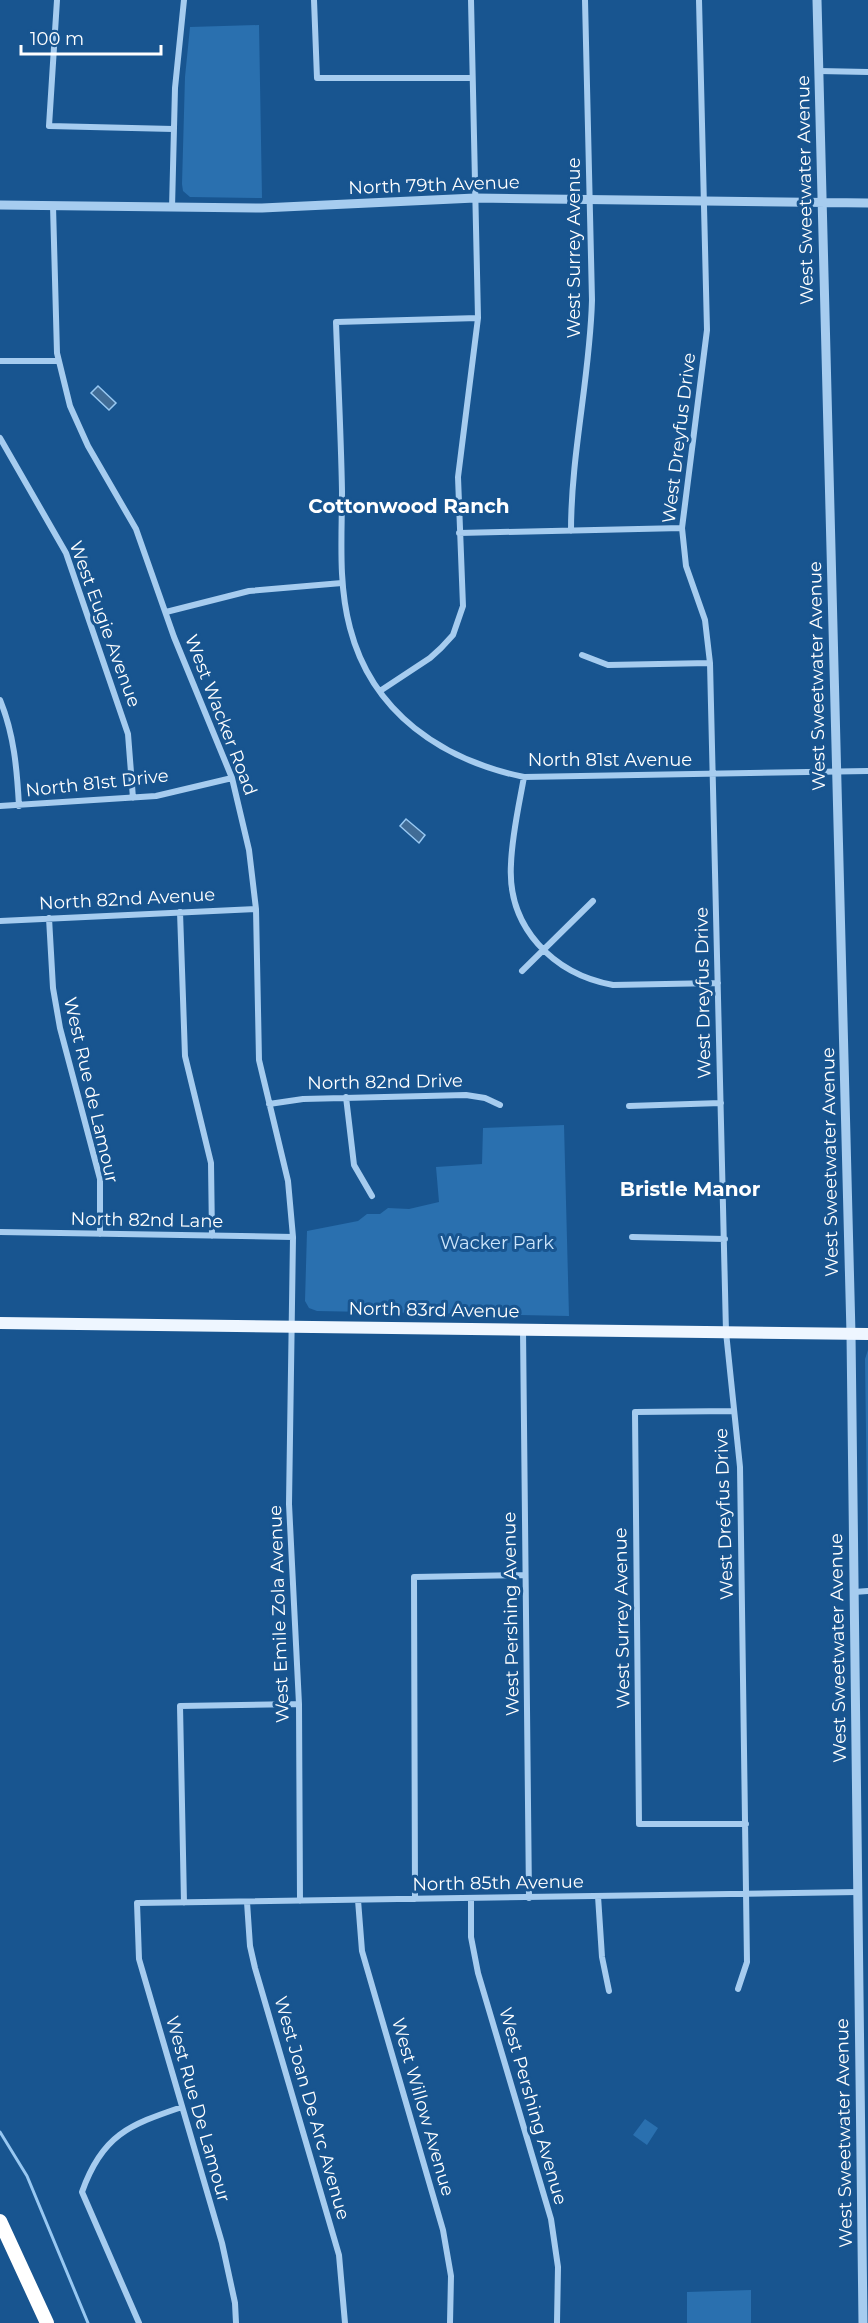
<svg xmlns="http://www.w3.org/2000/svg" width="868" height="2323" font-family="Montserrat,sans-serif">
	<rect width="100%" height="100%" fill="#185590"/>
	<path fill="#2a70af" d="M259,25L262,198L190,197L183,191L182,184L185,77L190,27Z
		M564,1125L569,1316L317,1311L309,1308L305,1301L307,1231L358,1221L367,1214H380L388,1208L409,1209L439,1202L436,1167L482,1164L483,1128Z
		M868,1350V1577L865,1359Z
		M645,2119L658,2128L647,2145L633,2135Z
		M751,2290V2323H687V2292Z"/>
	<path fill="#416c96" stroke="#98c8f2" stroke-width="1.5" d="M98,386L116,403L109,410L91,393Z
		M406,819L425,835L419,843L400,826Z"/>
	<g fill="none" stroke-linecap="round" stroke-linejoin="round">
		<path stroke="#98c8f2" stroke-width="3" d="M0,2132L27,2176L88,2323"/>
		<path stroke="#a6ccef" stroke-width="6" d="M57,0L49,126L173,129
			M314,0L317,78H472
			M699,0L707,330L682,528L686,566L705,620L710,663L726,1332L740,1467L747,1962L738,1989
			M819,71L868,72
			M53,206L57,353L70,406L88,446L136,529L174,637L232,778L249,850L256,909L259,1060L288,1181L293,1237L289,1504L299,1704L300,1901
			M172,208L175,88L184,0
			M478,318L336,322C338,379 341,435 342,491C342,537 338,583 350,628C372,713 442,760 524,777L868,771
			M0,361H59
			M0,438L66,553L128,734L133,798
			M571,531C571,453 590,377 592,300L585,0
			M459,533L682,528
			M166,612L249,591L342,583
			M582,655L608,665L710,663
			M380,691L430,658L441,648L453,635L463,606L458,477L478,318L471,0
			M0,700C14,734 17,769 19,806
			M524,777C519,805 512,835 511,864C507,927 553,974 613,985L718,983
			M0,806L156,796L232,778
			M180,912L185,1056L211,1163L212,1236
			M49,918L53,988L60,1028L100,1179V1234
			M0,921L256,909
			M522,971L593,901
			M346,1097L354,1165L372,1196
			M269,1104L303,1099L466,1095L485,1098L500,1105
			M629,1106L721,1103
			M0,1232L293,1237
			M632,1237L725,1239
			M523,1330L529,1898
			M734,1411L635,1412L639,1824H746
			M854,1592L868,1591
			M598,1896L602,1957L609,1991
			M471,1898V1937L478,1973L551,2219L558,2267L557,2323
			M415,1899L414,1577L525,1575
			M358,1900L362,1951L443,2230L451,2276L450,2323
			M247,1902L250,1946L255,1968L339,2255L345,2323
			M184,1903L180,1706L299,1704
			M139,2323L82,2192C102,2135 129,2125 182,2107
			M236,2323L235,2303L222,2243L139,1959L137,1903L858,1892"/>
		<path stroke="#a6ccef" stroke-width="9" d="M817,0L851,1334L863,2323
			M0,205L262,208L475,198L868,203"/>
		<path stroke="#eef6ff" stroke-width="12" d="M0,1323L868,1334"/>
		<path stroke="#fff" stroke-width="14" d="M0,2221L47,2323"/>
	</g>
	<g text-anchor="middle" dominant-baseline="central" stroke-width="6" stroke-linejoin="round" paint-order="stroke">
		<g font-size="18" fill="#fff" stroke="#185590">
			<text transform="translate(434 185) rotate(-2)">North 79th Avenue</text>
			<text transform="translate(805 190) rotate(-91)">West Sweetwater Avenue</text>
			<text transform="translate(574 248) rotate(-90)">West Surrey Avenue</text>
			<text transform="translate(679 438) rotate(-83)">West Dreyfus Drive</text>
			<text transform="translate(105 624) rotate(70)">West Eugie Avenue</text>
			<text transform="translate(817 676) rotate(-91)">West Sweetwater Avenue</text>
			<text transform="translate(221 715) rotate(69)">West Wacker Road</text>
			<text x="610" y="760">North 81st Avenue</text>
			<text transform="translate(97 783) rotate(-6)">North 81st Drive</text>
			<text transform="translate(127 899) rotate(-3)">North 82nd Avenue</text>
			<text transform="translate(703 993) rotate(-91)">West Dreyfus Drive</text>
			<text transform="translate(385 1082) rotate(-1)">North 82nd Drive</text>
			<text transform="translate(91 1090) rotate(77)">West Rue de Lamour</text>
			<text transform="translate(830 1162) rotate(-91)">West Sweetwater Avenue</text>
			<text transform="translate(147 1220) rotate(1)">North 82nd Lane</text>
			<text transform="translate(434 1310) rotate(1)">North 83rd Avenue</text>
			<text transform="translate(724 1514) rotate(-92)">West Dreyfus Drive</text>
			<text transform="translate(279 1614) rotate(-92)">West Emile Zola Avenue</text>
			<text transform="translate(511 1614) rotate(-91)">West Pershing Avenue</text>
			<text transform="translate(622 1618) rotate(-91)">West Surrey Avenue</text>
			<text transform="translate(838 1648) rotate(-91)">West Sweetwater Avenue</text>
			<text transform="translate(498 1883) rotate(-1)">North 85th Avenue</text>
			<text transform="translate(533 2106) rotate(74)">West Pershing Avenue</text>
			<text transform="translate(423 2107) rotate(74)">West Willow Avenue</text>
			<text transform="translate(312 2108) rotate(74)">West Joan De Arc Avenue</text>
			<text transform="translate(198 2109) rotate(74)">West Rue De Lamour</text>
			<text transform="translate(844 2133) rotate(-91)">West Sweetwater Avenue</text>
		</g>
		<g font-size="18" fill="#cce5fb" stroke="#185590">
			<text x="497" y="1243">Wacker Park</text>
		</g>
		<g font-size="20" font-weight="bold" fill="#fff" stroke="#185590">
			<text x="409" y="506">Cottonwood Ranch</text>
			<text x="690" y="1189">Bristle Manor</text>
		</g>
	</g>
	<path d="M21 45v9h140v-9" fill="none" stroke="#ffffff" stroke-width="3"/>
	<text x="30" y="45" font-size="18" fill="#ffffff" stroke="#185590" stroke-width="4.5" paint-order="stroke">100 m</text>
</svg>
